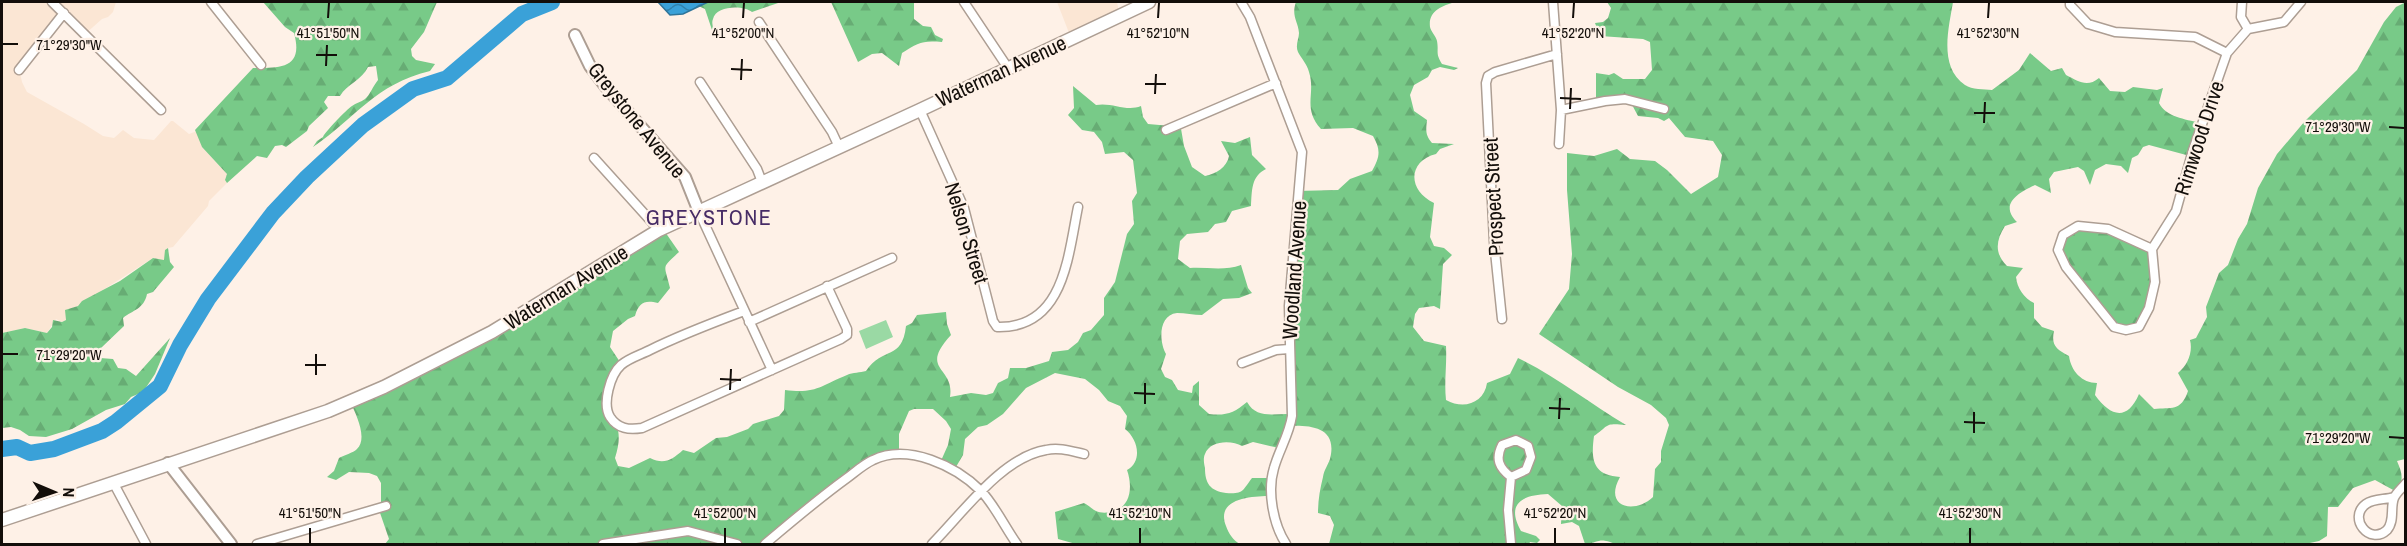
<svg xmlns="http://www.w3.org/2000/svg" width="2407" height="546" font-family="'Archivo Narrow',sans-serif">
	<defs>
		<pattern id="forest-firs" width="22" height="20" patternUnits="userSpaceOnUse" patternTransform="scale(1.5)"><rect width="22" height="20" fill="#78ca88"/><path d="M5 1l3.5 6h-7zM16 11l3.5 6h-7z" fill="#67ac74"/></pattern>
		<pattern id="water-waves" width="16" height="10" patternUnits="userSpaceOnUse" patternTransform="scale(1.5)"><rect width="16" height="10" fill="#3aa1d8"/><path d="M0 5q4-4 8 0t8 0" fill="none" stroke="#3082ad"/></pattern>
	</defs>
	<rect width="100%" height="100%" fill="#fef1e7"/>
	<path fill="#fbe6d4" d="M2,2H116L113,12L108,17L102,19L84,35L65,15L20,73L22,82L27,92L84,124L103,136L114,138L123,130L134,138L154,140L171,121H173L189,134L197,131L202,147L227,174L225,180L227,183L209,201L208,206L173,247L168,248L164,260L153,258L78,306L66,310V320L62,322L56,319L47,333L25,328L2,333Z
		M1057,2H1117L1120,17L1071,38Z"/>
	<path fill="url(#forest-firs)" d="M263,2H437L424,32L411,49L412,56L416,60L435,64L430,71C374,85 358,116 313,147L317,141L323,137C325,132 347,109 352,106C356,103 361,102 365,99C370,95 373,86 378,80L376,66L368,67C362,80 347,84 340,96H328L324,102L328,108L309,126L307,131L286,147L282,145L275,146L267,158L257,156L227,183L225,180L227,174L202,147L195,130L253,68C280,68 304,69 294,33L285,27Z
		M699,2H781L752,12C744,5 716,5 713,19C711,23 714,29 713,33L705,9L694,4Z
		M831,2H914V19L923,26L931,27L935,35L943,39L942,42C922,40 918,43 902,53L899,66L882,53L872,54L858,62Z
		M1296,2H1455C1442,6 1428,11 1430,27C1431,32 1436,36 1437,41C1439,52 1435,53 1442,64L1458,68L1454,70L1440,67L1432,70L1428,77L1414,85L1410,95L1414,111L1427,120C1426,130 1425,135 1432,143L1454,144L1440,149L1436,154C1408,161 1407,190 1434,203L1430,237L1434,246L1444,248L1452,255L1443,264L1440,309L1434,306L1419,308L1415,314L1413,327L1424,341L1446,346C1447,365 1444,382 1446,400C1464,410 1484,403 1487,383L1510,374L1518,358C1556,376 1589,403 1626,425C1604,423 1610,425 1594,436C1591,459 1592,475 1620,477C1603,507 1634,515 1653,497L1655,469L1661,462V451L1669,425L1666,418L1651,405L1618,387L1539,334L1569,289L1572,254L1567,190V153L1594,156L1617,149L1630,159L1655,161L1667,170L1691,194L1718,177L1722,155L1713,141L1685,137L1669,118L1664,121L1658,118L1638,116L1630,101H1596V73L1609,75L1614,73L1623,79H1645L1652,70L1650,42L1643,39L1600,36L1595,23L1603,22L1608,18L1611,8L1607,2H1953C1949,27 1938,67 1965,85C1972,90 1984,89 1992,90L2019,70L2030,53L2051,71L2062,68L2066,75C2078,81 2087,88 2099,78L2110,91L2125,92L2133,87L2157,90L2163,88L2159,103C2166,117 2185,119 2200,123L2190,156L2149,145L2143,147L2138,155L2132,158L2128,173L2121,166L2106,164L2095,170L2090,185L2084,171L2078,167L2054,172L2049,179L2051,193L2035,185C2018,193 1999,204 2017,222L2005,226C1996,240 1994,253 2007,266L2023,268L2016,277C2017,288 2024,298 2034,303V318L2042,327L2054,331C2051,345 2056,349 2069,356C2071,371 2082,383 2097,383L2095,395C2110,416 2127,422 2139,394L2154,409C2171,407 2181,412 2188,391L2178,373C2188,365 2193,352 2190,340L2196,338L2207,317L2206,307L2219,273L2228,265L2238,239L2247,224L2258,188L2277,154L2305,121L2357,70L2384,22L2396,7L2404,3L2405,459L2397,461C2402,473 2405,481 2395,491L2375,480L2353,488L2338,507H2328L2327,536L2319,541L2305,544H1616C1598,537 1601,542 1585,544L1579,526L1572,522L1561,524L1562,506L1548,494C1521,495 1506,504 1521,531L1536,536L1540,540L1537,543L1530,542L1529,544H1329L1334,525L1330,516L1318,513C1318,500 1320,489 1323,477C1324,470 1328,465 1330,459C1338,427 1311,425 1288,426L1279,448L1253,442L1242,446C1232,440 1210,440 1205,454C1203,458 1204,464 1205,468C1205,483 1210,491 1226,493C1244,494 1242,491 1252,478H1271V496C1252,496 1215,498 1226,526C1229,534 1233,540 1240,544H1076L1058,539L1055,512L1084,503C1088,505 1092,509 1096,511C1100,513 1106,513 1110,512C1131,509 1133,487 1127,470C1143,461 1138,439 1125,429L1127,416L1120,406L1108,401L1099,390L1085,379L1055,373L1026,388L1003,414L987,425L978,427L965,439L963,455L953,472L940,463L948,445L951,429L946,421L933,409H914L909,411L899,434V455L869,463L763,544H385L389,539L378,507L381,502V483L377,476L369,473L349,472L336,480L327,477L334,471L339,458C344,455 353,453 357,449C368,438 356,415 351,403L383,388L663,229L679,252C661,269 664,263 670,288L658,303C645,300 639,302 635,316L628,319L613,331L610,347L622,365L614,378L608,406C619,426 622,436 615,458L618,466L629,468L650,458C664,465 672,460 683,450L694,453L716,438L727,437L748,429L753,424L779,416L784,410L785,390C816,394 820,386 847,375C853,372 860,373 866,371C883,346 902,361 906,326L912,323L917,315L946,312L947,324L951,335C918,371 955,366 950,397L971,393L986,395L993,393L998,383L1008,378L1010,368H1026L1049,361L1052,352L1068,350L1078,342L1083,333L1091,330L1104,315V298L1115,282L1127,234L1134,224L1132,201L1137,193L1133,160L1124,152L1105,154L1102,142L1094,132L1082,130L1068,115L1074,108L1073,86L1096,105C1112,102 1126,112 1141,106L1143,117L1148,124L1171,126L1180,123L1184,146L1192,167L1205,176C1216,174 1227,167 1229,156L1221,141L1235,143L1250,137L1252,155L1266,169C1251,176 1252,191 1251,206L1232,211L1226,222L1215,224L1208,232L1187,234L1180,241L1178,259L1190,268C1207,267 1225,271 1241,265L1248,288L1252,293L1239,298L1223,299L1202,315C1194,315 1185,313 1177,313C1158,315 1159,342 1166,354L1161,369L1165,377L1172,380L1178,390L1192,393L1193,386L1199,381V405L1209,414C1226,416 1234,413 1247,402C1256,418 1271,414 1287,414L1296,191L1338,190L1350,179L1372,171C1380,157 1381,150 1373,136L1353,128L1321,129C1302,108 1316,94 1309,72C1307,64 1301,58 1298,52C1295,45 1299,39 1299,33C1298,21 1291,16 1296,2Z
		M2111,226L2151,250L2154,276L2145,318L2131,331L2117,330L2067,269L2061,246L2069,229Z
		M168,248L170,262L174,267L153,292L147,294C144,309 133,310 123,318L124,326L101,348L100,358L113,359L118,368L126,369L136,376L170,338L155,374L143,392L131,397L125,404L106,410L72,429L46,437L29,436L20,430L11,427L2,428V333L25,328L47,333L52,327L53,320L62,322L66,320L65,310L78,306L82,301L120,281L153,258L164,260L165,250Z"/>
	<path fill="#9ad9a4" d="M886,320L893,337L866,349L859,331Z"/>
	<path fill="url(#water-waves)" stroke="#2e759a" stroke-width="1.5" d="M658,2H708L683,14L670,15Z"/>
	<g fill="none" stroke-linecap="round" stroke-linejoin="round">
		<path stroke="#3aa1d8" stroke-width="16" d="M2,449L17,447L30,453L54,449L102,431L116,422L160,386L180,345L208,299L273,213L307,177L363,125L413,89L447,78L522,14L552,2"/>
		<g stroke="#ad9e93" stroke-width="11">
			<path id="minor" d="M52,2L161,110
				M211,2L261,65
				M964,2L1008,68
				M1241,2L1250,17L1302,152L1289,306L1292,416C1289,435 1279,450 1274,468C1267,491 1273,524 1286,544
				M1553,2L1561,110L1559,144
				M2070,2V5L2088,24L2115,32L2195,37L2227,53
				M2242,2L2241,17L2248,29
				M759,22L832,132L839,147
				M19,70L64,13
				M700,82L757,169L762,182
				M920,110L964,208L993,321L997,327C1064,329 1068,256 1078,207
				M1561,110L1605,101L1625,99L1664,109
				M1166,130L1276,83
				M594,158L659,230
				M699,212L772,370
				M2152,249L2108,229L2078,226L2063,235L2058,250L2066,267L2114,327L2126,330L2139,327L2149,308L2155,282L2152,249L2176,211L2193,150L2227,53L2248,29L2284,22L2301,2
				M744,311C712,323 680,335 650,350C640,355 629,358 621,365C610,375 602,404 610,417C618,429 629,430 642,428L841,339L847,335V329L827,286
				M1502,319L1494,242L1486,83L1488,76L1495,72L1557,54
				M749,322L892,258
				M1242,363L1276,350L1289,349
				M1516,440L1528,446L1531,457L1526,470L1511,477C1499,468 1495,459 1502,445Z
				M113,482L146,544
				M2394,497C2385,500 2374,498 2366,504C2347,518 2370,546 2387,530C2395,521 2390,508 2394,498C2396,493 2402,488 2406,483
				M257,544L386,506
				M603,544L688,531L737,544
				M765,544C791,522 818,499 847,478C855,472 864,464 873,460C908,443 956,466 981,491C994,504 1006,529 1017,544
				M932,544C962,514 1002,457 1046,450C1059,447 1071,451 1084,454
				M1511,544L1508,510L1511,477"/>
		</g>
		<g stroke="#ad9e93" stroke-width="14">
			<path id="tertiary" d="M575,35L590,66L606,87L685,177L699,212
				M168,463L231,544"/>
		</g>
		<g stroke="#ad9e93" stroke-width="15">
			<path id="secondary" d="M2,520L328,411L384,387L492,332L659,230L920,110L1149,2"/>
		</g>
		<use href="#minor" stroke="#fff" stroke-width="8"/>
		<use href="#tertiary" stroke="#fff" stroke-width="10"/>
		<use href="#secondary" stroke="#fff" stroke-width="12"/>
	</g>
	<path fill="none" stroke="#130e0a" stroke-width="2" d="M328,18L329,3M743,18L744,3M1158,18L1159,3M1573,18L1574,3M1988,18L1989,3M3,44H18M316,55H337M326,66L327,45M731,69L752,70M741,80L742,59M1145,84H1166M1155,94L1156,74M1560,98L1581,99M1570,109L1571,88M1974,113H1995M1984,123L1985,102M2389,127L2404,128M3,354H18M305,365H326M316,375V354M720,379L741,380M730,390L731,369M1134,393L1155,394M1145,404V383M1549,408L1570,409M1559,419L1560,398M1964,422L1985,423M1974,433V412M2389,437L2404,438M310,543V528M725,543V528M1140,543V528M1555,543V528M1970,543V528"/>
	<g text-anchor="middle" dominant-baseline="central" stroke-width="4.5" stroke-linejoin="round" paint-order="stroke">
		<g font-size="21" fill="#130e0a" stroke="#fef1e7">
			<text transform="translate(1001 71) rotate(-25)">Waterman Avenue</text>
			<text transform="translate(637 120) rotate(51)">Greystone Avenue</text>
			<text transform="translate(2199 138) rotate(-72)">Rimwood Drive</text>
			<text transform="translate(1493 197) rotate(-93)">Prospect Street</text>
			<text transform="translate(967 233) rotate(73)">Nelson Street</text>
			<text transform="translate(1294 270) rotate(-86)">Woodland Avenue</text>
			<text transform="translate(566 287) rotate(-32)">Waterman Avenue</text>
		</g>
		<g font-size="22" letter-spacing="1.5" fill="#472c66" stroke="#fef1e7">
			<text x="709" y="217">GREYSTONE</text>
		</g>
	</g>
	<g font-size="15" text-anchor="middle" fill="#130e0a" stroke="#fef1e7" stroke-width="4.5" stroke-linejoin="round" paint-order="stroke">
		<text x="328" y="38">41°51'50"N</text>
		<text x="743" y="38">41°52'00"N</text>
		<text x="1158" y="38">41°52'10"N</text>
		<text x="1573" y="38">41°52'20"N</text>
		<text x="1988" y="38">41°52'30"N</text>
		<text x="69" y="50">71°29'30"W</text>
		<text x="2338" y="132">71°29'30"W</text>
		<text x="69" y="360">71°29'20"W</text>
		<text x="2338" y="443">71°29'20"W</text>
		<text x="310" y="518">41°51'50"N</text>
		<text x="725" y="518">41°52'00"N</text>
		<text x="1140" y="518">41°52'10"N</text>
		<text x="1555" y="518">41°52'20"N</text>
		<text x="1970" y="518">41°52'30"N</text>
	</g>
	<rect width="2407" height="546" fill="none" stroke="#130e0a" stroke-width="6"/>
	<g transform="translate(54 492) rotate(92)" stroke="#fef1e7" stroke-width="4.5" paint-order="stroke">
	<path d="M0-4.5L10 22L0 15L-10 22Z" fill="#130e0a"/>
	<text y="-9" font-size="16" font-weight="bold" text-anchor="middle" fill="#130e0a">N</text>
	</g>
</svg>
